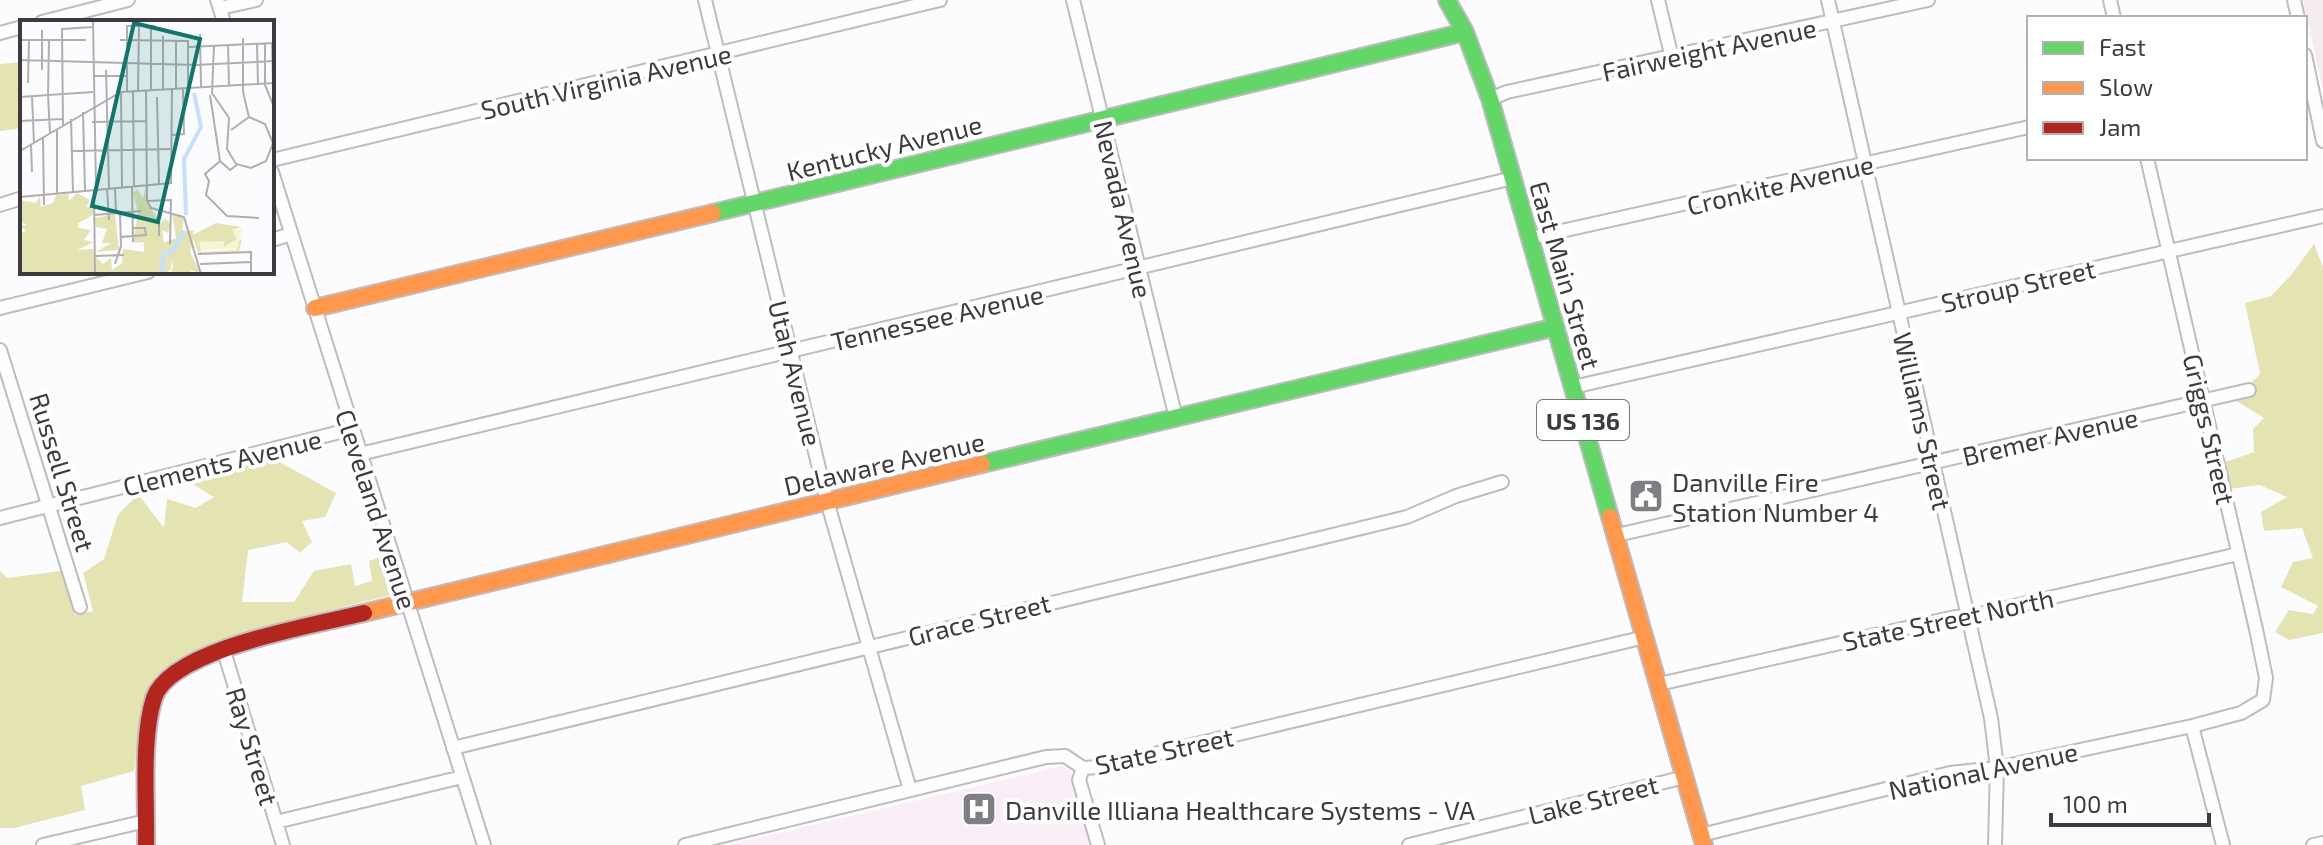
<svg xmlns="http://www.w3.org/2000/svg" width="2323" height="845" font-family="'Exo 2',sans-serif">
	<rect width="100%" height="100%" fill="#fcfbfd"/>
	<path fill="#f4ecf1" d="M2303,0H2323V90Z"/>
	<path fill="#f9eef5" d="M1062,766L1071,771L1092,845H728Z"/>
	<path fill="#e3e4b1" d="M22,62V128L0,131V64Z
		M2314,244L2323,267V633L2289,640L2275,632L2289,610L2313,614L2318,606L2281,587L2293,562L2313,558L2302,528L2264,531L2261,512L2287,497L2260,485L2230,489L2223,463L2254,452L2253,429L2264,418L2235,400L2260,374L2245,303L2271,296L2292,274Z
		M270,457L336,493L325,517L302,521L312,542L300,553L287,542L248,550L242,602H294L314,571L351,564L355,586L372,581L369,561L383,556L391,595C339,609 180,641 152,681C142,696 136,752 134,771L81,786L85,810L14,828H0V571L7,578L61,571L75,615L93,611L83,573L104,559L118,515L138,494L164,528L167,499L196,508L214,497L191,483L192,476Z"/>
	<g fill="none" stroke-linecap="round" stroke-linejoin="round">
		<g stroke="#bebcc0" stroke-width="16">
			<path id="street" d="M217,0L224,22
				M705,0L827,501L910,790
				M1073,0L1176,418
				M1658,0L1672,58
				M1828,0L1991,718L1997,768L1995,845
				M2110,0L2114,18
				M2294,0L2298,18
				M220,8L256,0
				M42,22L128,0
				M0,33L22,27
				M2305,55L2323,141
				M1490,99L1507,92L1928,0
				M272,160L940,0
				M272,172L484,845
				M0,205L22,198
				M1530,238L2029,127
				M272,240L291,234
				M0,308L148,272
				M0,350L80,607
				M1573,387L2323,216
				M360,454L1513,178
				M0,518L352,429
				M1617,535L2249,390
				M223,648L283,845
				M1659,684L1955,617H1967L2238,554
				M2192,726L2223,845
				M453,748L1407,517L1456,496L1502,482
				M1083,768L1079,780L1098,845
				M276,822L462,777
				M1701,835L1950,773L1997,768L2192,726L2241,713L2263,700L2266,678L2256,629L2147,158
				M43,845L146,821
				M685,845L1046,757L1065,756L1083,768L1100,767L1645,637
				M1409,845L1685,777
				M2313,845L2323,843"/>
		</g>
		<g stroke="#bebcc0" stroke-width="20">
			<path id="fast" d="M1447,0L1465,32L1490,99L1610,517
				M713,213L1465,32
				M982,464L1556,327"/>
		</g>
		<g stroke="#bebcc0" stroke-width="20">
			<path id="slow" d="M315,308L713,213
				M1610,517L1704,845
				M364,613L982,464"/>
		</g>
		<g stroke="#bebcc0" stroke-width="20">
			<path id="jam" d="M146,845C147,802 141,738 154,698C171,648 316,625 364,613"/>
		</g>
		<use href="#street" stroke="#fffeff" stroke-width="12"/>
		<use href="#fast" stroke="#63d668" stroke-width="16"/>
		<use href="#slow" stroke="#ff974d" stroke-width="16"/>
		<use href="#jam" stroke="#b3261e" stroke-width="16"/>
	</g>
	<defs>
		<g id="civic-square" transform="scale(1.8)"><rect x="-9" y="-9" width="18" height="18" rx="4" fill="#817e83" stroke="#fff"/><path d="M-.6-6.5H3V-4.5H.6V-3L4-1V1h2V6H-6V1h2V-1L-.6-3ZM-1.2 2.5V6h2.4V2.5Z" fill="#fff"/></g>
		<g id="hospital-square" transform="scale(1.8)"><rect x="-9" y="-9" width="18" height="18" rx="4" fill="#817e83" stroke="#fff"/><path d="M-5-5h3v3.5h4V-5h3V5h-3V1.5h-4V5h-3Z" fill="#fff"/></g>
	</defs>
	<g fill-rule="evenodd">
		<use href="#civic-square" x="1646" y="496"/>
		<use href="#hospital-square" x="979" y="809"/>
	</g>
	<g text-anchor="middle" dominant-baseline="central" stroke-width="8" stroke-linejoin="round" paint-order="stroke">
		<rect fill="#fff" stroke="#79757a" stroke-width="2" x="1537" y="400" width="92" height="40" rx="6"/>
		<g font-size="24" font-weight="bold" fill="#3f3a41">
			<text x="1583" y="420">US 136</text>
		</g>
		<g font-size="26" fill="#3f3a41" stroke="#fff">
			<text transform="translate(1709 49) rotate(-12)">Fairweight Avenue</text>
			<text transform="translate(606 81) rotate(-13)">South Virginia Avenue</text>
			<text transform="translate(884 147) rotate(-14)">Kentucky Avenue</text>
			<text transform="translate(1780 184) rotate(-13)">Cronkite Avenue</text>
			<text transform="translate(1124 209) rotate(77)">Nevada Avenue</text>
			<text transform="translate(1566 275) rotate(74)">East Main Street</text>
			<text transform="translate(2018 285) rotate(-13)">Stroup Street</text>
			<text transform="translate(937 317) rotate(-13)">Tennessee Avenue</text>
			<text transform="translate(796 373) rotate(76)">Utah Avenue</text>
			<text transform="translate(1923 421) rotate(77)">Williams Street</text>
			<text transform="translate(2210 429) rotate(77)">Griggs Street</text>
			<text transform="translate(2050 436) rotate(-13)">Bremer Avenue</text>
			<text transform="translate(222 462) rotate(-14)">Clements Avenue</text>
			<text transform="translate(884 463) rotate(-13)">Delaware Avenue</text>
			<text transform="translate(63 472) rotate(73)">Russell Street</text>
			<text transform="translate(377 509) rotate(72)">Cleveland Avenue</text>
			<text transform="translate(979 619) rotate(-14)">Grace Street</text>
			<text transform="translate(1948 619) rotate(-12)">State Street North</text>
			<text transform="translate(253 746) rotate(73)">Ray Street</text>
			<text transform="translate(1164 750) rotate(-12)">State Street</text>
			<text transform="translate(1983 770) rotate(-12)">National Avenue</text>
			<text transform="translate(1593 799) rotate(-14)">Lake Street</text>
		</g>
		<g font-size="26" fill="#3f3a41" stroke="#fff" text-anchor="start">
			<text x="1672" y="481">Danville Fire<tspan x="1672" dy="30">Station Number 4</tspan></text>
			<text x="1005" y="809">Danville Illiana Healthcare Systems - VA</text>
		</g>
	</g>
	<g transform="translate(20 20)">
		<rect width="254" height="254" fill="#fcfbfd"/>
		<path d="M222,209L218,229L180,230L179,222L215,220L212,210Z" fill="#f5f6d3"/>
		<path d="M126,166V182L141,203L145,198L150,204L148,213L142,210L144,223L156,218L152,193L164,198L162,211L174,210L173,215L196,203L221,207L212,210L217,219L204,227V221L179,222L181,232L217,230L219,221L222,219L219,231L178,233L174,219L170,232L181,254L169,249L173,254H151L153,246L152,239L151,249L144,254H76V237L83,244L91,238L92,250L102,243L103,229L124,232V222L113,223L118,192L113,173L117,169L123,178ZM57,173L70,180L66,187H73V195L58,203V208L71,210L64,220L74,222L57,230L73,229L75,254H0V214L6,211L1,206L8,205L0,202V180L16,183L20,176L21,187L33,183L36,175L48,174L49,181ZM95,194L99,230L76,232L91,223H82L87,209L76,207L75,198Z" fill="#e3e4b1"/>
		<path fill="none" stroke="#c4e0fe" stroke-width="4" d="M166,195L164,139L181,107L174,73M141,254L144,233L152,232L164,211"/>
		<path fill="none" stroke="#b0aeb2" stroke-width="2" d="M73,0L76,169M180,14L181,67M0,20H66M100,20L168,21V68M245,23V65L254,87M252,23L253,63M237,24L238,64M208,25L209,65M194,26L192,73L209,98L207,129L216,144L231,148L246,141L253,123L245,104L229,97M169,27L254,23M0,40L175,45L254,41M22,50V10M86,50L89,168M73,56H107M8,63L9,20M156,68V20M131,69V6M143,69V16M113,70L114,166M118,70L119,6M126,70L127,181M107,71V6H135M101,72L102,167M28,75L29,20M28,75L30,113M190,75L200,141L210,150L217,145M12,76L14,123M0,77L73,72M137,77L139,164M63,92L65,170M51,99L53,172M0,101L42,99M72,102L126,101M43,105L42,9L73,7M37,109V174M211,110L229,97L223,72V18M152,115L164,114L163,68M23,117L24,185M11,125L12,152M0,131L101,72L254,63M52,131L150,129M0,133L1,177M200,141L185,154L189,161L186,175L207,196L239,198M112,166L113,222M87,168L89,200M95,168L96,193M74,170L75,254M0,177L151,163L152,68M127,181L131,188L164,197L181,254M127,181L151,180L150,224M139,190V216M74,195L121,191M101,217L126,215L125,208H113M178,234L231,232V254M75,236L104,235M95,244L101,226L100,193M180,244L231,242"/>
		<path fill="#0f766e" fill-opacity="0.15" stroke="#0f766e" stroke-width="4" d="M114,3L180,19L138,202L72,186Z"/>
		<rect width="254" height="254" fill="none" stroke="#3f3a41" stroke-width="4"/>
	</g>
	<rect x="2027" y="16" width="280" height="144" fill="#ffffff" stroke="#b2b0b3" stroke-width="2"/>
	<rect x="2043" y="42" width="40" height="12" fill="#63d668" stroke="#b2b0b3" stroke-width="2"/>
	<text x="2099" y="56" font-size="24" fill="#3f3a41">Fast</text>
	<rect x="2043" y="82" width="40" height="12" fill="#ff974d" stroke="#b2b0b3" stroke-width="2"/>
	<text x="2099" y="96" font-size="24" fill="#3f3a41">Slow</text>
	<rect x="2043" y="122" width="40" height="12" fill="#b3261e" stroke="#b2b0b3" stroke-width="2"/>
	<text x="2099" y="136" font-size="24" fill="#3f3a41">Jam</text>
	<path d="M2051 813v12h158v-12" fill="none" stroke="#3f3a41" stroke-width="4"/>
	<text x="2063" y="813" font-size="24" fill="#3f3a41" stroke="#ffffff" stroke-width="6" paint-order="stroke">100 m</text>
</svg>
